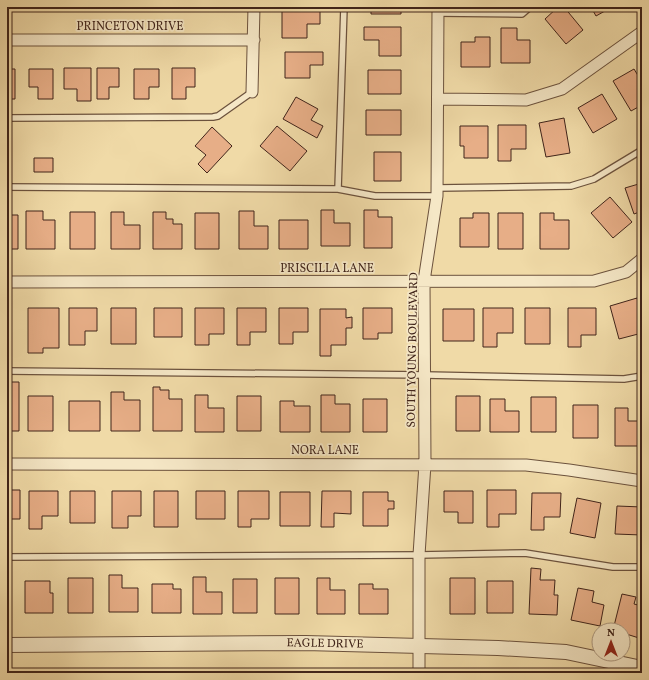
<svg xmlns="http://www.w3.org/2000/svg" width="649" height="680" font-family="Vollkorn,serif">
	<rect width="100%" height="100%" fill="#f0daa7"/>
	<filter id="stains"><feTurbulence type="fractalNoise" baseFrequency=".005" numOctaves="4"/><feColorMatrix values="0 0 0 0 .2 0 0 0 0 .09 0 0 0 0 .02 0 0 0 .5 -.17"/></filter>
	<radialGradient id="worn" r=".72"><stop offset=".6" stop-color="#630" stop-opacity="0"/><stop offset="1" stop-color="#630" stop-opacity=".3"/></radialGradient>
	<path fill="#e7ae87" stroke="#40241a" d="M371,7H401V14H371Z
		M558,7H564L583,30L566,44L545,19Z
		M591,7H612L596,16Z
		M282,11H320V24H307V38H282Z
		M364,27H401V56H379V40H364Z
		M501,28H517V40H530V63H501Z
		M475,37H490V67H461V42H475Z
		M285,52H323V65H310V78H285Z
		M64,68H91V101H77V89H64Z
		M97,68H119V87H109V99H97Z
		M172,68H195V87H186V99H172Z
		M7,69H15V99H7Z
		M29,69H53V99H38V87H29Z
		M134,69H159V87H149V99H134Z
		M634,69L642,82V105L631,111L613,81Z
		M368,70H401V94H368Z
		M602,94L617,119L593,133L578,108Z
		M296,97L318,109L311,120L323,126L317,138L283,119Z
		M366,110H401V135H366Z
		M564,118L570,153L546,157L539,123Z
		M498,125H526V149H511V161H498Z
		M277,126L307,151L290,171L260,146Z
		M460,126H488V158H464V146H460Z
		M212,127L232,146L207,173L198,164L206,155L195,146Z
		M374,152H401V181H374Z
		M34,158H53V172H34Z
		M642,183V211L634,214L625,188Z
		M610,197L632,222L613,238L591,213Z
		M321,210H334V223H350V246H321Z
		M364,210H378V217H392V248H364Z
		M26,211H43V220H55V249H26Z
		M239,211H254V226H268V249H239Z
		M70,212H95V249H70Z
		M111,212H124V225H140V249H111Z
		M153,212H166V219H173V224H182V249H153Z
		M195,213H219V249H195Z
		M473,213H489V247H460V218H473Z
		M498,213H523V249H498Z
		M540,213H554V220H569V249H540Z
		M7,215H18V249H7Z
		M279,220H308V249H279Z
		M637,298L642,315V333L619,339L610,306Z
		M28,308H59V348H43V353H28Z
		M69,308H97V331H85V345H69Z
		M111,308H136V344H111Z
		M154,308H182V337H154Z
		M195,308H224V334H209V345H195Z
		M237,308H266V332H250V345H237Z
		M279,308H308V332H293V344H279Z
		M363,308H392V333H378V339H363Z
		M483,308H513V333H497V347H483Z
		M525,308H550V344H525Z
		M568,308H596V335H581V347H568Z
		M320,309H346V318L352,317V328H346V345H331V356H320Z
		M443,309H474V341H443Z
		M7,382H19V431H7Z
		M153,387H160V390H169V399H182V431H153Z
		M111,392H124V400H140V431H111Z
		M195,395H208V408H224V432H195Z
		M321,395H335V404H350V432H321Z
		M28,396H53V431H28Z
		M237,396H261V431H237Z
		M456,396H480V431H456Z
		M531,397H556V432H531Z
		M363,399H387V432H363Z
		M490,399H505V411H519V432H490Z
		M69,401H100V431H69Z
		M280,401H294V406H310V432H280Z
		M573,405H598V438H573Z
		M615,408H628V421H642V446H615Z
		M7,490H20V519H7Z
		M487,490H516V514H499V527H487Z
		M29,491H58V516H42V529H29Z
		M70,491H95V523H70Z
		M112,491H141V516H128V528H112Z
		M154,491H178V527H154Z
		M196,491H225V519H196Z
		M238,491H269V519H251V527H238Z
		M322,491H351V514L334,513V527H321Z
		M444,491H473V523H458V512H444Z
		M280,492H310V526H280Z
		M363,492H388V501H394V509H388V526H363Z
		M532,493H561L560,517H544V530H531Z
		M577,498L601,503L595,538L570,533Z
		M617,506L642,507V535L615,534Z
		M531,568L541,569L540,580H555L554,595H558L557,615L529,614Z
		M109,575H122V588H138V612H109Z
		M193,577H206V592H222V614H193Z
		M7,578H8V613H7Z
		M68,578H93V613H68Z
		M275,578H299V614H275Z
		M317,578H330V590H345V614H317Z
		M450,578H475V614H450Z
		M233,579H257V613H233Z
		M25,581H50V593H53V613H25Z
		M487,581H513V613H487Z
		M152,584H173V589H181V613H152Z
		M359,584H373V589H388V614H359Z
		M578,588L594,591L592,602L604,605L600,626L571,620Z
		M622,594L636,597L634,604L642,606V625L639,638L623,633V630H613Z"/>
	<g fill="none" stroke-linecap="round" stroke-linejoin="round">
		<g stroke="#6c523d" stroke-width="8">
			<path id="service" d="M438,13L522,14L530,7
				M7,118L213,117L218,116L252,92
				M7,187L338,189L375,196H437
				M437,188L571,186L594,179L642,150
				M338,189L344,7
				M7,371L425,375L624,379L642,376
				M7,557L419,555L525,553L613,567H642"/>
		</g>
		<g stroke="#6c523d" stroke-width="13">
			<path id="minor" d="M7,40H254
				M252,92L254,7
				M438,99L526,100L562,89L642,32
				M7,282L594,281L626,272L642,259
				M7,464L526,465L569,470L642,481
				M419,673V555L425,464L424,281L437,196L438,7"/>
		</g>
		<g stroke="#6c523d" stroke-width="16">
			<path id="tertiary" d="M7,645L305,643L498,648L566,652L642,668"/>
		</g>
		<use href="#service" stroke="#f5e7c6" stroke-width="5.5"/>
		<use href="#minor" stroke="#f5e7c6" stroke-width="11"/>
		<use href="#tertiary" stroke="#f5e7c6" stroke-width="14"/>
	</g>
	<g text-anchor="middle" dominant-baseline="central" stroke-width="3.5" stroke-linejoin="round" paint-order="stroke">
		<g font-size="12" fill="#40241a" stroke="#f5e7c6">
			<text x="130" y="27">PRINCETON DRIVE</text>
			<text x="327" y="269">PRISCILLA LANE</text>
			<text transform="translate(413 350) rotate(-89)">SOUTH YOUNG BOULEVARD</text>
			<text x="325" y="451">NORA LANE</text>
			<text transform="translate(325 644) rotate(1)">EAGLE DRIVE</text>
		</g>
	</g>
	<rect width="649" height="680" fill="none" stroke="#f0daa7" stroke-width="24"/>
	<rect x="8" y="8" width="633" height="664" fill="none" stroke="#40241a" stroke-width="2"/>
	<rect x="12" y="12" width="625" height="656" fill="none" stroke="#40241a"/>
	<g transform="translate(611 642)"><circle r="19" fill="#f5e7c6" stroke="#ad9981"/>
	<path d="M0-3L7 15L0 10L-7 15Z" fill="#8f2418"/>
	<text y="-6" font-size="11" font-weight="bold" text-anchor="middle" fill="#40241a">N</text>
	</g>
	<rect width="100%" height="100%" filter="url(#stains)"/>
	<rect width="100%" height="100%" fill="url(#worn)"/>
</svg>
